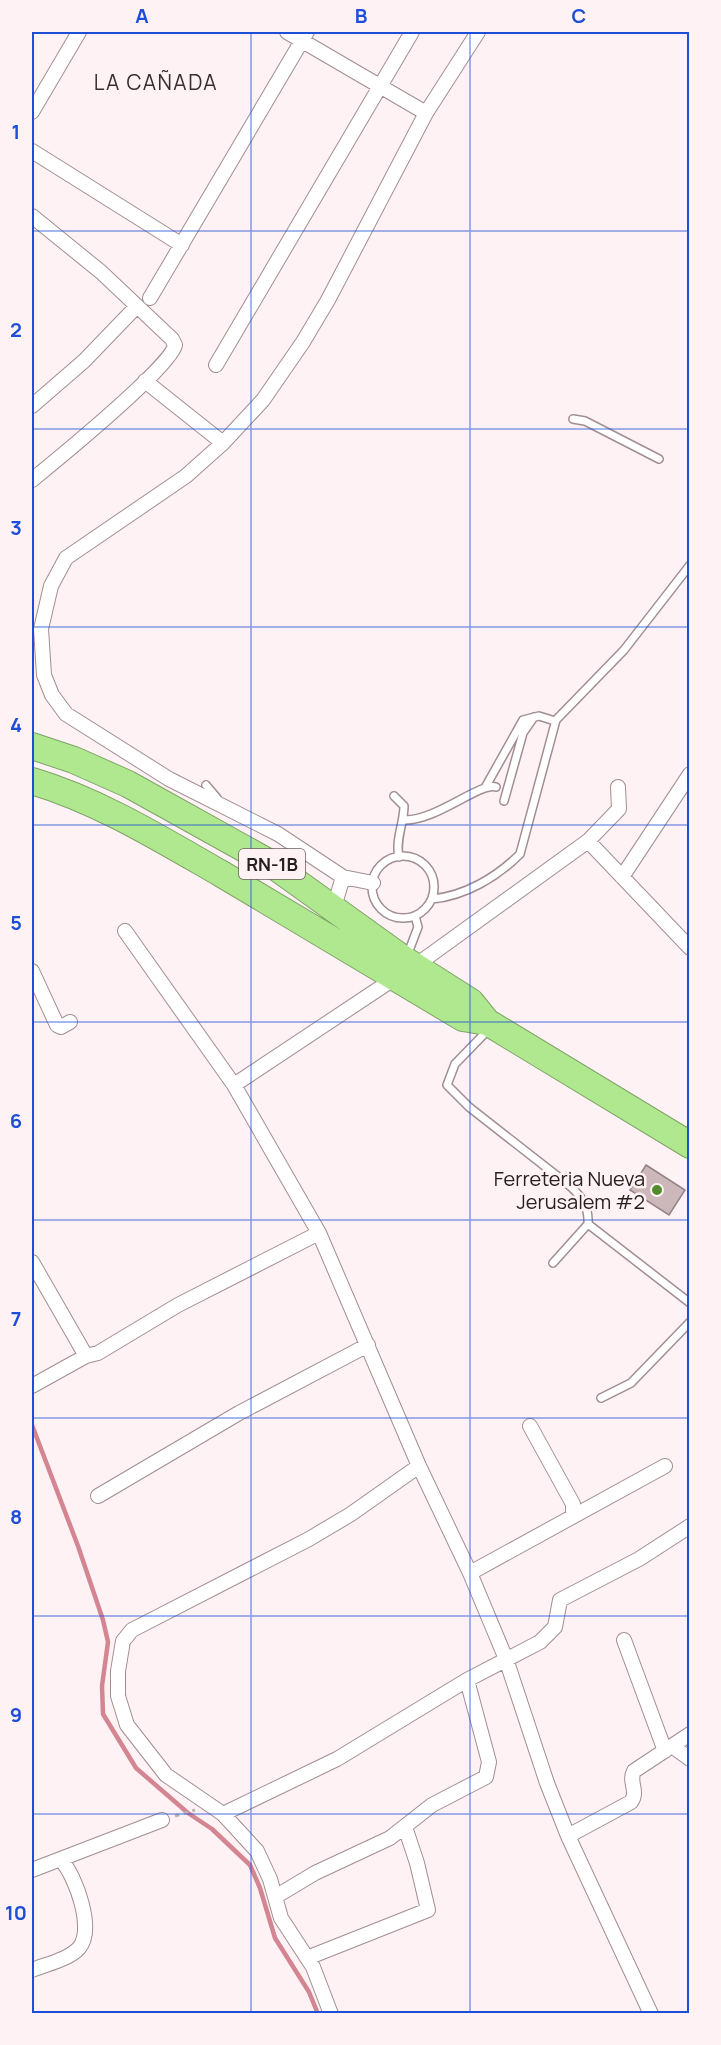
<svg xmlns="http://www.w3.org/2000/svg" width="721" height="2045" font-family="Manrope,sans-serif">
	<rect width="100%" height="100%" fill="#fff2f4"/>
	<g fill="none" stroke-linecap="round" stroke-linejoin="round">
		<path stroke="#d38592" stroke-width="4.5" d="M32,1425L78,1546L103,1620L108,1642L102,1686L103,1714L136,1768L188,1813L212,1829L250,1865L260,1888L275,1938L309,1992L318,2014"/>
	</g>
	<path fill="#ccb8bb" stroke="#958284" stroke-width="1.5" d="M646,1165L685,1190L669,1215L630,1190Z"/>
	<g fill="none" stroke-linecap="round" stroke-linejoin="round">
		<g stroke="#a18e91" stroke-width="10">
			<path id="lane" d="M573,419L585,421L659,459
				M206,785L217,798
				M486,786L523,720L539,716L555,721
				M394,796L404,806C404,823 395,840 399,857
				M504,801L523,733L534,717
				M404,820C436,821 480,782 496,787
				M372 887a31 31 0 1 1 62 0a31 31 0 1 1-62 0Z
				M432,899C465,896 497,877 520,854L556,720L624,650L690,565
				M407,956L418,927L415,916
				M489,1029L455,1064L447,1085L469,1107L570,1186C582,1197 589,1207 588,1224L553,1263
				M588,1224L690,1303
				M601,1398L631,1383L690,1322"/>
		</g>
		<g stroke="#a18e91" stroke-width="16">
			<path id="street" d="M287,32L426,113
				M32,112L79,32
				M32,151L182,245
				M32,216L101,272L172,339L175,345C172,366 54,462 32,480
				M150,298L307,32
				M216,365L412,32
				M145,381L223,443
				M32,406L84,361L137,306
				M588,841L690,948
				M622,877L690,774
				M373,883L343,877L278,834L169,779L66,714L52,695L44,675L41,629L51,586L66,558L186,476L223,443L263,400L303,342L328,300L426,113L478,32
				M334,907L343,877
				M125,931L234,1085L319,1233L419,1466L470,1573L506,1659L547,1783L568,1836L651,2014
				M415,966L588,841L619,809L618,787
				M32,971L57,1025L61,1027L70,1022
				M234,1085L395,978
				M32,1262L86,1356
				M32,1386L86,1356L98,1353L178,1305L319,1233
				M530,1426L573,1504V1516
				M98,1496L239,1413L368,1345
				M470,1573L665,1466
				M624,1640L665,1751
				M672,1746L690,1759
				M223,1814L337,1759L467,1680L540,1642L555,1627L560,1600L639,1559L690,1526
				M568,1836L631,1802C639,1791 628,1782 634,1771L690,1734
				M32,1870L162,1820
				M275,1897L315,1873L390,1838L432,1805L486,1777L489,1762L467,1680
				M307,1958L428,1910L417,1863L405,1827
				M32,1970C46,1964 68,1960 79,1948C95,1930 76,1876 61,1860
				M331,2014L313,1967L281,1918L270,1879L257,1851L223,1814L166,1775L127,1725L118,1696V1671L123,1641L132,1630L309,1539L351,1514L419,1466"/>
		</g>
		<g stroke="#7fa268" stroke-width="28">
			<path id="highway" d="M32,746L74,760L128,784L270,863L405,960L471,1002L487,1022L690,1145
				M32,781C99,801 159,838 220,873C301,921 382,970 463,1018L487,1022"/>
		</g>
		<path stroke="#bdb2b4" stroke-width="3" stroke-dasharray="4.5 4.5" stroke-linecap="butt" d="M175,1816L195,1810"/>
		<use href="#lane" stroke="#fff" stroke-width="7"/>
		<use href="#street" stroke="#fff" stroke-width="14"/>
		<use href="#highway" stroke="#afe88f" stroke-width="26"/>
	</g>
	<path fill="none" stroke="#1d4ed8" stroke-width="1.5" stroke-opacity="0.55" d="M251,32V2014M470,32V2014M32,231H690M32,429H690M32,627H690M32,825H690M32,1022H690M32,1220H690M32,1418H690M32,1616H690M32,1814H690"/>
	<circle fill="#538d2b" stroke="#fff2f4" stroke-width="2" cx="657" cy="1190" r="6"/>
	<g text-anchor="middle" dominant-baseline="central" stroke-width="5" stroke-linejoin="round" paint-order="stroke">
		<rect fill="#fff2f4" stroke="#685f60" stroke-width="1.5" x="239" y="849" width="66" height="30" rx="4.5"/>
		<g font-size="18" font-weight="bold" fill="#272021">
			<text x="272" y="864">RN-1B</text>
		</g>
		<g font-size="20" fill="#272021" stroke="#fff2f4" text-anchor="end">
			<text x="645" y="1178">Ferreteria Nueva<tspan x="645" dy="23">Jerusalem #2</tspan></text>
		</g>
		<g font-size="21" letter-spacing="1.5" fill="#3c2d2f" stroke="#fff2f4">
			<text x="156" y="82">LA CAÑADA</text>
		</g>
	</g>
	<rect width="721" height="2045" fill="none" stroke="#fff2f4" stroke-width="66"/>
	<rect x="33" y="33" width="655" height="1979" fill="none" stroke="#1d4ed8" stroke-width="2"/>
	<g font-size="20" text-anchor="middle" font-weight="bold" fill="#1d4ed8">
		<text x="142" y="23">A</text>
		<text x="361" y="23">B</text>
		<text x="579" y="23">C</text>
		<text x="16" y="139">1</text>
		<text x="16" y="337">2</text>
		<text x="16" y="535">3</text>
		<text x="16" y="732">4</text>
		<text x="16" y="930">5</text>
		<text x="16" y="1128">6</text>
		<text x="16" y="1326">7</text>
		<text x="16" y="1524">8</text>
		<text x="16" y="1722">9</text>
		<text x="16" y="1920">10</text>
	</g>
</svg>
